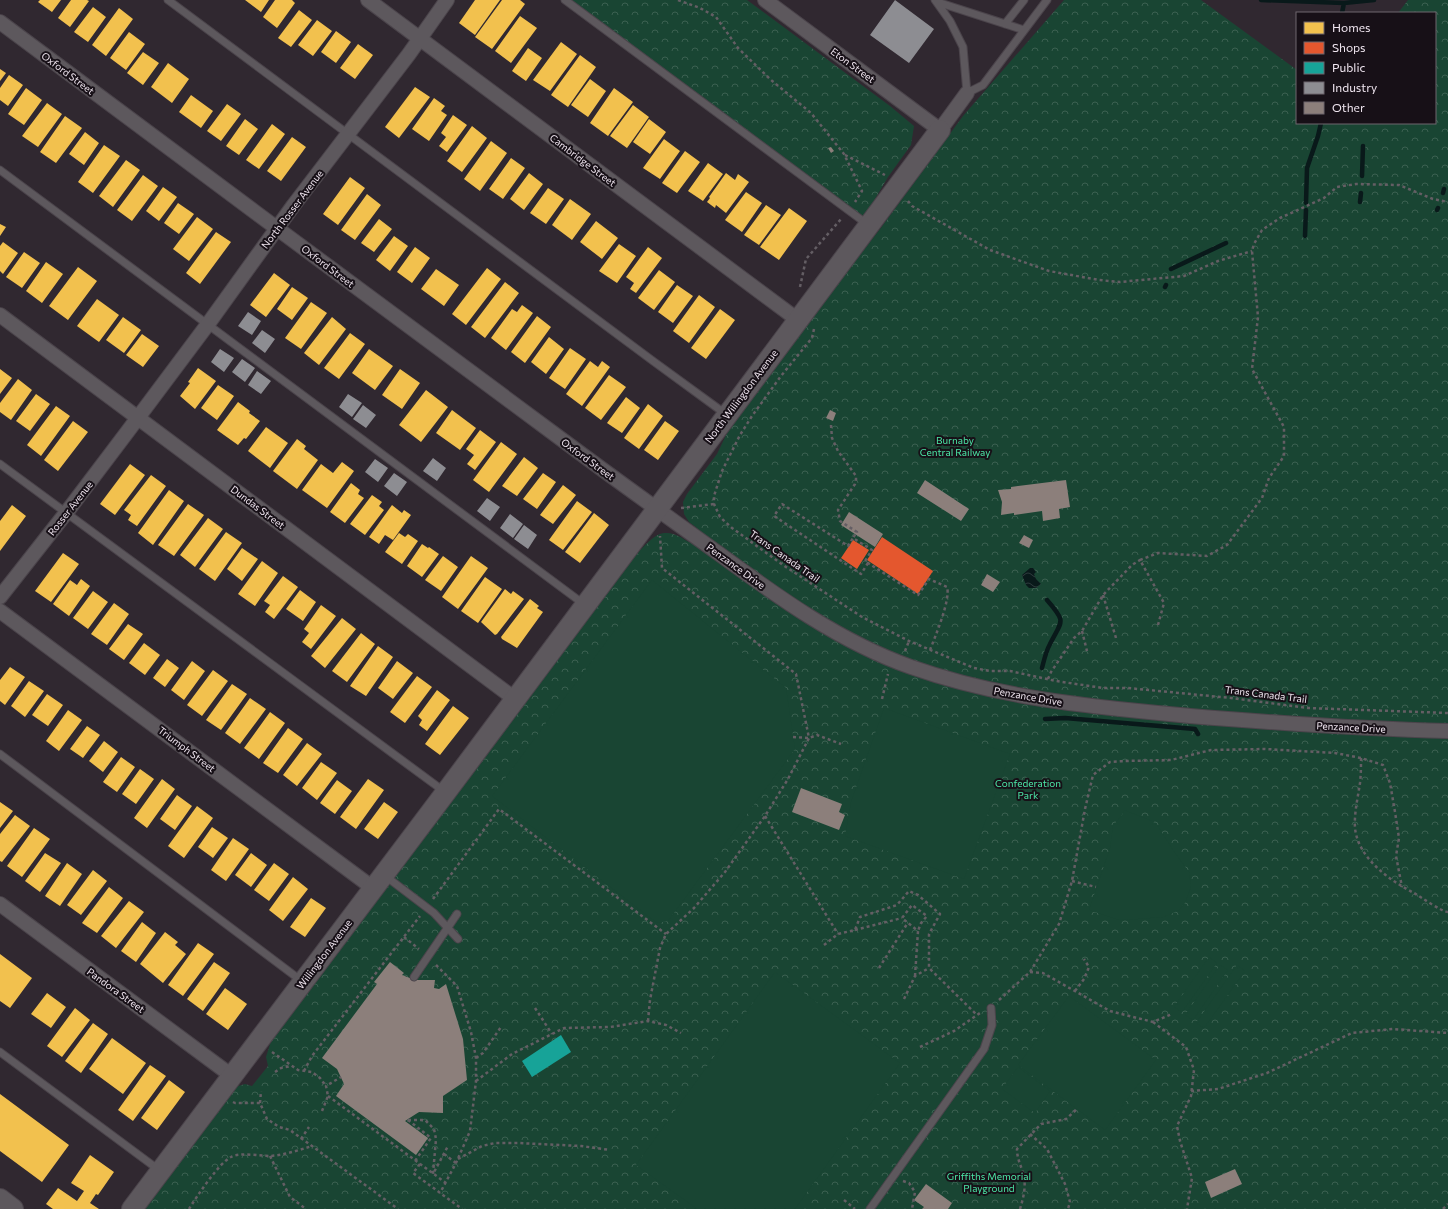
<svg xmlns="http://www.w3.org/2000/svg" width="1448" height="1209" font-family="Commissioner,sans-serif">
	<defs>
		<pattern id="park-crowns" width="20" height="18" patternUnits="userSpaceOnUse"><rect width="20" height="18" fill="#194533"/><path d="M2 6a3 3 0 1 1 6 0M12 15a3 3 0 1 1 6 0" fill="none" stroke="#3b6051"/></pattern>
		<pattern id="water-waves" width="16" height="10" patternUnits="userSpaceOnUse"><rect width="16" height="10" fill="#09191a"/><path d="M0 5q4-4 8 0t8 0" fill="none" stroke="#2d3a3c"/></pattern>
	</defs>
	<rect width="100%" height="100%" fill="#302830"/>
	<path fill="url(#park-crowns)" d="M565,0H747L890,106L914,126L911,145L888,177L862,221Z
		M1064,0H1201L1297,70V123H1435V13H1398L1408,0H1448V1209H143L235,1087L245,1084L252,1086L268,1066L266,1057L272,1038L625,568C634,558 652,533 665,533C674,532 682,538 689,542L697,528L689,522L684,514L683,502L687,494L717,454L728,431L816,312L880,229L963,116Z"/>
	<path fill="#194533" d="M652,580L786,688L795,749L668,921L657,923L492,796Z
		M884,708L1010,754L964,879L845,836L851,802Z
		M1124,810L1152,821L1157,825L1175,853L1189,872L1191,887L1185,903L1180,909L1173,913L1163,917L1126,920L1116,919L1089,910L1110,848L1113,826L1122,815Z
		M1209,957L1217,963L1182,1012L1174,1007Z
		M1220,965L1228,970L1193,1020L1185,1015Z
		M1237,965L1245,971L1204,1028L1196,1023Z
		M775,972L900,1063L795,1209H697L636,1165Z
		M1069,996L1156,1060L1105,1130L1018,1065Z
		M1018,1067L1050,1091L1035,1113L1002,1089Z"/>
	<path fill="url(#water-waves)" d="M1030,568H1033L1036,572L1034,574L1036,579L1041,584L1036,588H1029L1026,585L1022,575Z"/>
	<path fill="#f2c14e" d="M40,0H61L52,12L38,2Z
		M71,0H87L89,1L70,27L58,18Z
		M245,0H269L261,12Z
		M275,0H292L295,3L277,28L263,17Z
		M475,0H500L475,35L459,23Z
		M502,0H520L525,4L492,49L475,37Z
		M93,7L106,17L88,42L74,32Z
		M119,8L133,19L106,56L92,45Z
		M299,10L312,20L291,47L278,38Z
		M520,16L537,28L511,63L495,51Z
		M317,20L332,31L313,56L298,45Z
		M336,31L351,42L336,63L321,52Z
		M129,32L145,44L126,70L110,58Z
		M561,42L577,54L550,91L533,80Z
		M358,44L373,55L355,79L340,68Z
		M528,48L542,58L526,81L512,71Z
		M143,52L159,63L143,85L127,73Z
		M580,55L596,67L568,107L551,95Z
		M168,63L189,79L172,103L151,87Z
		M0,69L6,73L0,81Z
		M9,75L23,85L8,106L0,100V88Z
		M590,79L606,91L588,117L571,105Z
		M415,87L430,97L399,138L385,127Z
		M26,88L42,100L24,125L8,114Z
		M614,88L633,102L608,136L590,123Z
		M191,95L213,111L201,128L179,112Z
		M434,98L445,106L441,111L447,115L429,141L412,129Z
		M47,103L62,114L38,147L22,136Z
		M227,104L241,114L221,141L207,131Z
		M633,105L649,117L627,148L610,136Z
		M453,115L467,125L447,152L439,146L446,137L441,133Z
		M65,116L82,128L56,163L40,152Z
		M245,119L258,129L239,155L226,146Z
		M649,119L666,132L650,154L633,142Z
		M272,124L285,134L259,169L246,160Z
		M472,126L487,138L462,172L447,161Z
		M85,132L99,143L84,165L69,154Z
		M292,137L306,147L281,181L267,171Z
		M664,139L680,151L660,179L643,168Z
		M491,141L507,153L480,191L464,179Z
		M104,145L120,156L93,193L78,182Z
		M685,151L700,162L677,193L662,183Z
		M511,158L525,168L503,199L489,189Z
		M126,160L140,170L113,207L99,196Z
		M708,163L723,174L703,201L688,191Z
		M529,173L543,184L524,210L510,199Z
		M726,173L735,180L738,174L749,182L726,213L716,205L715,208L707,202L710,198L709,197Z
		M143,175L158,186L132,221L117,210Z
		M350,177L365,188L338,225L323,214Z
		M163,187L177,197L159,221L146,211Z
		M548,188L564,199L546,224L530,213Z
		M746,192L762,203L742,232L725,220Z
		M367,194L381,205L355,240L341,230Z
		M570,199L591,214L572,240L552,225Z
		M178,203L194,214L179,234L164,223Z
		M766,205L781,215L759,245L744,235Z
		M789,208L807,221L779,260L760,247Z
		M197,217L213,229L189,261L173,249Z
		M379,219L392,229L374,252L361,243Z
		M596,221L618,238L602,259L580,242Z
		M0,224L6,227L0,236Z
		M216,232L231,242L200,284L186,273Z
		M394,236L408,246L390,271L376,260Z
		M3,242L18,253L3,274L0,271V246Z
		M619,244L636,256L617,283L599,271Z
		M415,247L430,258L412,283L397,272Z
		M648,247L662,258L636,293L630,289L634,283L626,277Z
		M24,252L40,263L22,288L6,277Z
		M46,262L63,274L42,303L26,291Z
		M78,267L97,281L68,320L49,306Z
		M487,268L501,279L466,325L452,314Z
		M436,269L459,285L444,306L421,289Z
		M659,270L675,282L654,310L638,298Z
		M274,273L290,285L266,317L250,305Z
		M505,282L519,293L485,338L471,327Z
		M677,285L693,296L673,323L658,312Z
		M292,287L308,298L292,320L277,309Z
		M699,295L715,307L689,343L673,331Z
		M97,299L119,315L99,342L77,326Z
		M311,302L327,313L301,349L285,338Z
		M522,305L533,313L506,350L491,338L512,309L517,312Z
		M720,309L735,320L706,359L691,348Z
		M537,316L551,327L525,363L511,352Z
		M123,317L141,330L124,353L106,340Z
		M332,317L346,329L319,365L304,353Z
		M350,333L365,344L339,379L324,368Z
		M142,334L159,346L143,367L126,355Z
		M549,337L564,349L546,374L531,362Z
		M570,348L586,359L565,389L549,378Z
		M369,349L393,366L375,390L352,373Z
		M590,361L598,367L602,361L610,367L582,406L566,394Z
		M198,368L216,381L195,409L180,396L190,383L188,382Z
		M0,369L12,378L0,394Z
		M400,369L420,383L402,409L382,395Z
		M609,375L626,387L601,420L585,408Z
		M18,379L32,390L11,420L0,412V403Z
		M218,385L234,396L217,420L201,408Z
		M426,390L448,407L421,442L399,425Z
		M36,394L50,404L30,431L16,421Z
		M626,397L640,408L622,433L607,423Z
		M238,402L250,411L249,413L260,421L246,439L244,438L238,445L217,430Z
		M648,404L663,416L639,449L624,438Z
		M56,406L70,416L41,456L27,445Z
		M452,410L476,428L460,450L436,433Z
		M73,421L88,432L58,471L44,460Z
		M665,421L679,431L658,460L644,450Z
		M266,427L288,443L270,468L248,451Z
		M480,430L496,442L475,470L467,464L474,455L466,449Z
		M297,439L306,446L304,449L318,460L297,489L273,471Z
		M501,442L517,454L489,492L473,480Z
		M524,457L538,468L517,496L502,486Z
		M342,462L354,471L327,508L302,490L321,464L333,473Z
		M130,464L145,475L115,515L100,504Z
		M543,473L556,482L537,509L523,499Z
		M151,475L166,486L137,526L128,520L131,515L124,510Z
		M351,483L360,490L358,494L364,498L345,523L330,512Z
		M563,485L576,495L553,524L540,515Z
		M169,490L184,501L153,545L138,533Z
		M372,495L382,502L379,506L384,510L365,535L350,524Z
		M577,501L592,512L563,550L549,540Z
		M188,504L204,515L174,556L158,545Z
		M12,505L26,516L0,551V521Z
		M392,505L402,513L404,510L411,515L393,540L385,535L379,544L369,537Z
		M594,513L609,525L580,563L565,552Z
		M208,518L223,529L195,567L180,555Z
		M226,532L242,543L215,581L199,569Z
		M399,533L405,537L408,534L418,541L402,564L385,552Z
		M422,544L428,548L429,547L439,554L422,577L407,566Z
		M242,548L258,559L242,581L227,569Z
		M63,553L79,564L51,602L35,591Z
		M443,556L458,567L441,591L425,580Z
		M471,556L488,568L458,609L442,597Z
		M262,561L278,573L255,606L238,594Z
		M283,576L298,587L274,619L265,612L270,605L264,601Z
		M485,577L502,589L478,623L461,611Z
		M81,579L90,586L69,616L53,604L70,580L77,585Z
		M505,589L511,594L513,591L524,599L497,634L495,635L481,622Z
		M300,590L316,602L303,621L286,609Z
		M93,591L108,602L88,629L73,618Z
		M530,599L539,606L537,608L543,612L517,648L502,639L501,637Z
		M114,603L129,614L107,645L91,634Z
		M321,605L336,616L311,649L302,642L309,633L304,629Z
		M342,618L356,629L325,668L311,656Z
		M128,624L143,634L124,660L109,649Z
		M361,633L375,644L347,682L332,671Z
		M144,643L160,655L145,675L129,663Z
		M378,646L393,657L366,696L350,686Z
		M167,659L179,668L165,687L153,678Z
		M192,661L205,671L184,700L171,690Z
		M397,661L413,673L393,699L378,688Z
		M10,667L25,677L5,705L0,701V680Z
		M213,670L228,681L202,716L187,705Z
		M417,676L432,687L405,723L390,712Z
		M29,681L44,691L25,717L11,706Z
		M232,684L247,694L221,730L206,720Z
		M437,690L450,700L427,731L419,725L422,720L418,716Z
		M47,694L63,705L48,726L32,715Z
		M250,698L266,709L240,744L225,733Z
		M453,706L469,718L440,755L425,744Z
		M68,710L82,720L59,751L46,741Z
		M270,712L285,723L259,759L244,748Z
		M87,726L100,735L83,758L70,749Z
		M288,728L303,739L278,773L263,763Z
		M104,741L118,752L103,772L89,761Z
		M307,743L322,754L297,786L283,775Z
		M121,757L135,767L117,792L103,782Z
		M321,762L337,773L317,800L302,788Z
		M140,769L154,779L136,804L122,794Z
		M162,779L175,789L147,828L134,818Z
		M368,779L384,790L356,829L340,817Z
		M337,780L352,791L335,814L320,803Z
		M177,795L192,806L175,830L160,819Z
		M0,802L13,811L0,828Z
		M384,802L398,812L378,839L364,829Z
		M197,806L213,818L184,858L168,846Z
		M15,815L30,826L2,862L0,861V834Z
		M212,827L228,838L213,858L198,847Z
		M34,828L50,839L22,877L7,866Z
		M233,838L249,849L226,881L211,870Z
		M45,853L61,863L40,892L25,881Z
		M251,853L267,865L251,887L235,875Z
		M67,863L82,874L60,906L45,896Z
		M274,863L289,874L269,901L254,890Z
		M93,870L107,881L81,915L67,905Z
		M293,877L308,889L283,921L269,910Z
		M109,887L123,898L97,933L82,923Z
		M311,898L326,908L305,937L290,927Z
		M129,901L144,912L116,948L101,936Z
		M142,922L156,933L136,962L121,951Z
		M165,932L178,942L175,945L186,954L163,983L140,964Z
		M198,943L214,954L183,996L168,985Z
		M0,954L32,978L10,1008L0,1001Z
		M214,962L230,973L203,1011L187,999Z
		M225,988L247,1004L228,1030L206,1014Z
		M47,993L66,1007L51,1028L31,1014Z
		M75,1008L90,1020L62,1057L47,1046Z
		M93,1023L108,1034L81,1073L65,1061Z
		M112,1038L146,1063L123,1094L89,1069Z
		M150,1065L166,1076L133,1121L118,1110Z
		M169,1080L185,1092L157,1130L141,1118Z
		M0,1094L69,1145L42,1182L0,1151Z
		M90,1155L114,1172L98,1195L96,1194L90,1203L99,1209H53L46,1204L58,1188L77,1201L84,1191L71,1183Z"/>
	<path fill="#e4572e" d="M882,537L933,571L918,594L867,560Z
		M853,540L869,550L857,569L841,558Z"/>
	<path fill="#17a398" d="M561,1035L571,1052L532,1077L522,1061Z"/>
	<path fill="#8d8d92" d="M895,0L934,29L909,63L870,35Z
		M248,312L261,321L252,335L238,326Z
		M262,330L275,339L265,353L252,343Z
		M220,349L234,358L224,372L211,362Z
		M242,359L255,368L245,382L232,372Z
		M257,371L271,381L261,394L248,385Z
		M348,394L362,403L352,417L339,407Z
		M363,405L376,415L366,428L353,419Z
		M433,458L446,468L437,481L423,471Z
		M375,459L388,468L378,482L365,472Z
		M394,473L407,482L397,496L384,486Z
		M487,498L500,507L490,521L477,511Z
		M510,514L523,524L513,538L500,528Z
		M524,525L537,535L528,549L514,539Z"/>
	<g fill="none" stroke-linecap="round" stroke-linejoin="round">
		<path stroke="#09191a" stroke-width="4.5" d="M1261,0L1344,3
			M1342,13L1344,3L1374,0
			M1362,176L1363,146
			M1443,193L1444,189
			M1360,202L1361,193
			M1306,203L1307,168L1318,136L1321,123
			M1437,210L1438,208
			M1305,236L1306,210
			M1171,269L1226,243
			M1165,287L1166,285
			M1042,668C1044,660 1046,651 1050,644C1062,620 1067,623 1047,600
			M1045,719L1065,718L1195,729L1198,734"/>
	</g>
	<path fill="#8c7f7b" d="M831,147L834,151L831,153L828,148Z
		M830,410L836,413L833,421L826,418Z
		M925,480L969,509L961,521L917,493Z
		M1066,480L1070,507L1059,509L1060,518L1043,521L1042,511L1014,515V513L1001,515L1002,502L998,490L1011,489V487Z
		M849,512L883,534L875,547L841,525Z
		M1024,535L1033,540L1029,548L1019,543Z
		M987,574L1000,582L993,592L981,585Z
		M801,788L842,804L839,812L845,815L839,830L792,812Z
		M390,962L404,973L402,975L415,980H435L434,988L439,989L446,984L463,1039L467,1080L443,1096V1113L419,1112L405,1121L428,1138L416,1155L336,1096L344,1084L337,1069L322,1058L377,984L374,982Z
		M1235,1169L1242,1184L1211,1198L1205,1182Z
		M926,1184L952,1203L948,1209H922L924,1207L914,1200Z"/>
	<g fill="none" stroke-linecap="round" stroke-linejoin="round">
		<g stroke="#4b444b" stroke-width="9">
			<path id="lane" d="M168,0L653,361L727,415
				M565,0L867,224
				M935,0L950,21L963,47L967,93L983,85L1047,0
				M937,2L1024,30
				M1005,24L1024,0
				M0,170L585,605
				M0,464L445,792
				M0,754L303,982
				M384,875L434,913L458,939
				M414,977L457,914
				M0,1052L159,1170
				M870,1209L984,1049L992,1025L991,1008"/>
		</g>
		<g stroke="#4b444b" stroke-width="16">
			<path id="street" d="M368,0L798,320
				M765,0L940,130L967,93
				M0,22C192,165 383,308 576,450C623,485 671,519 718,553C778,597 840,642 911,667C1001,699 1095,707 1190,716C1276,723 1362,729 1448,731
				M0,315L515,699
				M0,597L66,513L128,431L208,324L293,206L409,54L447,0
				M0,611L373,888
				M0,904L232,1076"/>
		</g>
		<g stroke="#4b444b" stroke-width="22">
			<path id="secondary" d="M0,1199L13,1209
				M132,1209L446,792L940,130"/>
		</g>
		<path stroke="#645e64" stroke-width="2.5" stroke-dasharray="3 3" stroke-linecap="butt" d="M678,0L700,8L716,17L738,48L771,80L811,113L844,154L862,191L855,202
			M845,155L885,175
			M908,201L912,206L990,250L1049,271L1099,280L1120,282L1184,276L1218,261L1252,251
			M800,287L806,259L842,218
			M814,329L812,338L781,376L752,416L740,435L722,471L714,496V504L720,517L732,528L783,565L862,617L909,641L974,668L990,671H1010L1056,681L1103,688H1128L1231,698L1308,708L1448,713
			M831,425L832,438L838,451L856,476V480L855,484L838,510L840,521L857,532L853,538
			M681,508L714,504
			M868,563L861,574L774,516L782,504L848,546L853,538L872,550L865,561L868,563L918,595L929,579L947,587C951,599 935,637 930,650
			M1103,595L1116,638
			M1158,625L1164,603L1140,560L1158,553L1207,556L1227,545L1262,498L1269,478L1284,456V427L1252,369L1258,317L1252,251L1254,244L1262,230L1280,218L1324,198L1337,187L1356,184L1399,185L1433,199L1448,202
			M1082,631L1087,651
			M905,651L909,641
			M1048,679L1051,672L1074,638L1082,631L1103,595L1132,565L1140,560
			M882,699L888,674
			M793,737L809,738L817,735L841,744
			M1361,758C1361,766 1361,774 1360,783C1358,797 1354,813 1355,828C1358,858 1389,880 1414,893C1421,897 1442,912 1448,912
			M765,816L838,934
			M1072,881L1096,887
			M433,899L499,809L666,934
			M855,930L902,918
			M404,937L419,949
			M824,945L838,934L855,930L860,917L897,905L909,891L918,895L940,914L929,934V968L977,1015
			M436,965L457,986L471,1032L476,1058V1081L470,1131L456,1163L440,1193
			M879,968L907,924
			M1030,972L1043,973L1110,1011L1153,1022L1172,1014
			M915,976L918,931L902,918L912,905L927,916L921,923L918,931
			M1075,991L1084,979L1089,967L1084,959
			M904,999L915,976L929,968
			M999,1000L1030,972L1059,924L1072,881L1085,809L1093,775L1110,762L1125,761L1171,760L1211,750L1265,749L1335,753L1361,758L1383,765L1390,783L1395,812L1399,838L1396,856L1402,887
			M535,1008L552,1034
			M648,1021L650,1000L660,948L666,934L694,908L725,872L765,816L788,779L809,738L796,674L662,568L660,536
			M1153,1022L1186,1047L1194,1070L1191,1096L1177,1126L1180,1141L1192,1178L1187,1209
			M920,1047L954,1031L980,1013
			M272,1052L298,1070L312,1072L320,1078L326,1086
			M476,1058L483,1053L501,1027
			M304,1071L312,1056L420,916
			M275,1072L281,1068L291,1066
			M476,1081L512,1054L564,1028L610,1027L648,1021L666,1025L681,1033
			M1191,1091L1218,1089L1267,1073L1352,1033L1393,1029L1448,1033
			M328,1096L446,1183
			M233,1102L235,1103H260L267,1119L279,1127L290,1130L398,1209
			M260,1103L261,1091
			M322,1111L328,1096L326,1086L341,1077
			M408,1120H425L434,1129L436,1139L433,1174L448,1146
			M408,1120L431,1138L415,1161
			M1030,1134L1047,1149L1065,1184L1070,1202L1068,1209
			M301,1139L309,1127
			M444,1154L456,1163
			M270,1156L290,1197L306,1209
			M458,1159L482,1146L495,1143H518L581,1146L610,1150
			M420,1164L413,1173L462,1209
			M903,1181L909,1183L915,1192L912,1209
			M844,1200L855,1209
			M189,1209C197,1196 219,1163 231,1157C240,1152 260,1156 270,1156C285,1155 299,1150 312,1146
			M1020,1209C1023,1199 1026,1188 1024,1177C1022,1167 1017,1160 1017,1149L1041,1124L1066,1119L1077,1109
			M1443,1209L1448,1204"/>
		<use href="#lane" stroke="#5d585d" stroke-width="7"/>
		<use href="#street" stroke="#5d585d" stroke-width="14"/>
		<use href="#secondary" stroke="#5d585d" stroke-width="20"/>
	</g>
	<g text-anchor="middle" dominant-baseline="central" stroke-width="4" stroke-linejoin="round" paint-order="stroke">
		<g font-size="10" fill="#f0e6f0" stroke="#171017">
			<text transform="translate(853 65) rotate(36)">Eton Street</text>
			<text transform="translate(68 73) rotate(37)">Oxford Street</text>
			<text transform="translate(583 160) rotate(37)">Cambridge Street</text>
			<text transform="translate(292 209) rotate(-53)">North Rosser Avenue</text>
			<text transform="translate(328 266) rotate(37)">Oxford Street</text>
			<text transform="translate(741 396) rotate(-53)">North Willingdon Avenue</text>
			<text transform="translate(588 459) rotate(36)">Oxford Street</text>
			<text transform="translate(258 507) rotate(37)">Dundas Street</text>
			<text transform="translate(70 508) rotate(-52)">Rosser Avenue</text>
			<text transform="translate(785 556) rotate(35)">Trans Canada Trail</text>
			<text transform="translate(736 566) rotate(36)">Penzance Drive</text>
			<text transform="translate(1266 694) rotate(7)">Trans Canada Trail</text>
			<text transform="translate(1028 696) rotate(10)">Penzance Drive</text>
			<text transform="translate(1351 727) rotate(3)">Penzance Drive</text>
			<text transform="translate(187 749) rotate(37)">Triumph Street</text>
			<text transform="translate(324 954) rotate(-53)">Willingdon Avenue</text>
			<text transform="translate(116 990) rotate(36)">Pandora Street</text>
		</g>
		<g font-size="10" fill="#4ce8a7" stroke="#171017">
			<text x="955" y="440">Burnaby<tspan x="955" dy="12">Central Railway</tspan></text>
			<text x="1028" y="783">Confederation<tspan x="1028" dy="12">Park</tspan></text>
			<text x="989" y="1176">Griffiths Memorial<tspan x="989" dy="12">Playground</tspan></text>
		</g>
	</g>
	<rect x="1296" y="12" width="140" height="112" fill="#171017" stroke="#6e666e"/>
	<rect x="1304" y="22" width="20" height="12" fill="#f2c14e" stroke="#6e666e"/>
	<text x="1332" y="32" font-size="12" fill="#f0e6f0">Homes</text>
	<rect x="1304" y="42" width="20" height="12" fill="#e4572e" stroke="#6e666e"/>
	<text x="1332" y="52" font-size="12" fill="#f0e6f0">Shops</text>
	<rect x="1304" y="62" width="20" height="12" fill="#17a398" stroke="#6e666e"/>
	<text x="1332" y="72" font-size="12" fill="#f0e6f0">Public</text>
	<rect x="1304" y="82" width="20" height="12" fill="#8d8d92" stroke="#6e666e"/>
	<text x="1332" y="92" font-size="12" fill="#f0e6f0">Industry</text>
	<rect x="1304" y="102" width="20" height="12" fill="#8c7f7b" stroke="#6e666e"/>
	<text x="1332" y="112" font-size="12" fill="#f0e6f0">Other</text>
</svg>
